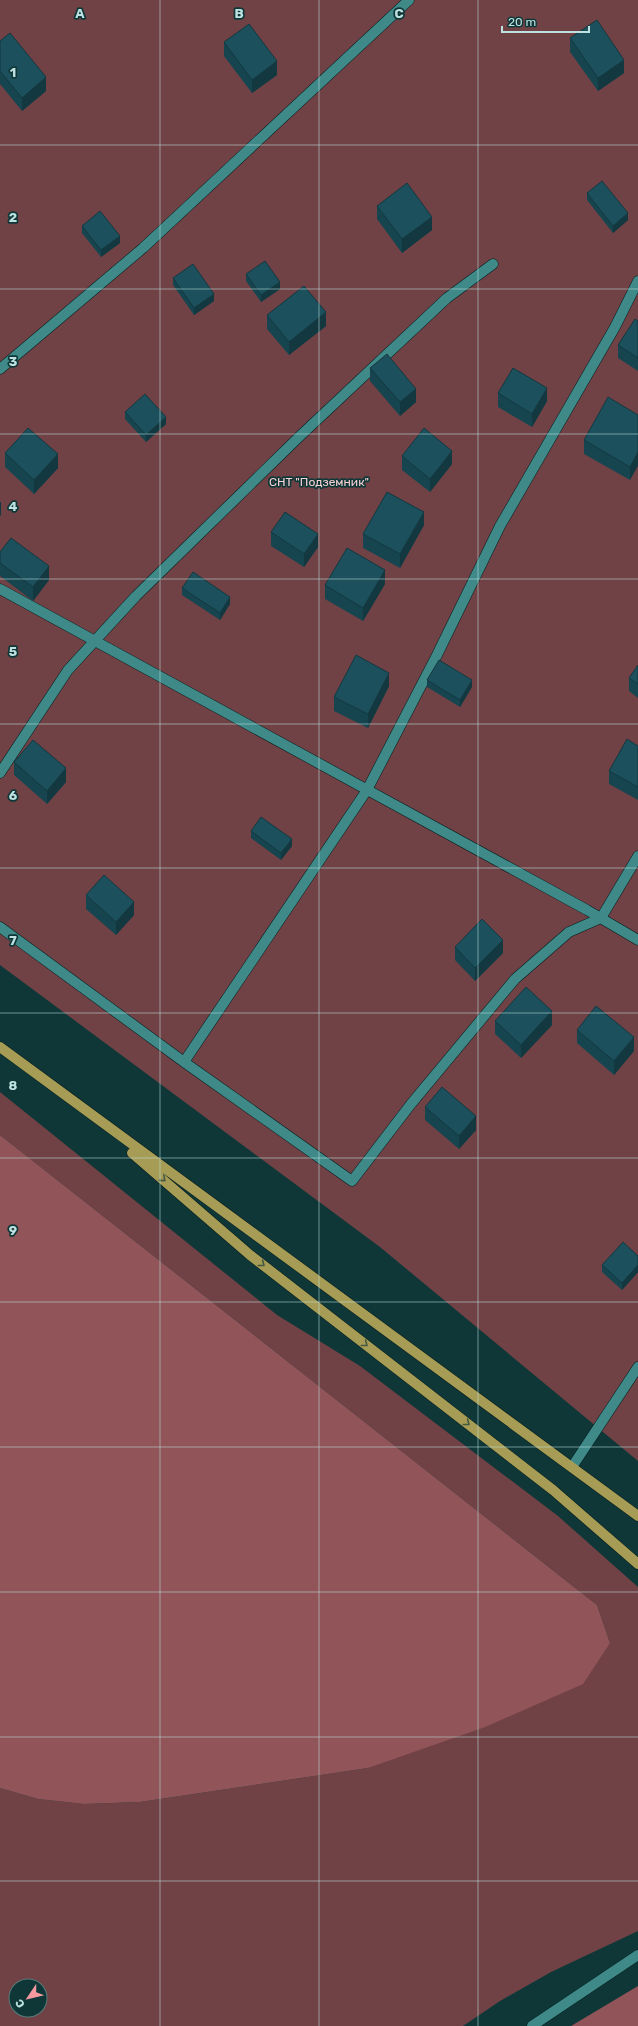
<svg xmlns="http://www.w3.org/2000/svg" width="638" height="2026" font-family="Rubik,sans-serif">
	<rect width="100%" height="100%" fill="#0f3737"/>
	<path fill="#714245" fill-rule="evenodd" d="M0,0H638V1461L380,1247L0,965Z
		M0,1092L277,1315L360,1366L558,1516L638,1587V1931L551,1972L500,2001L463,2026H0V1788L38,1799L84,1804L140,1802L368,1768L610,1643L597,1605L0,1135ZM16,1986H40V2010H16Z"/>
	<path fill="#915458" d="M0,1135L597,1605L610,1643L583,1684L485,1727L368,1768L140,1802L84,1804L38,1799L0,1788Z
		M638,1986V2026H571Z"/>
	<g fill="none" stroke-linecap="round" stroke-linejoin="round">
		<g stroke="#051c1c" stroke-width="11">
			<path id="minor" d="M0,369L143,248L409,0
				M0,589L587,910L638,940
				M0,773L68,670L136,596L301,435L447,298L493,264
				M0,927L184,1062L352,1181L411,1104L515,979L569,932L601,918L638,856
				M184,1062L367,790L437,655L500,526L615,327L638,281
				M572,1467L638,1367
				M532,2026L638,1955"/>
		</g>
		<g stroke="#051c1c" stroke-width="11">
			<path id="major" d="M0,1047L638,1516
				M132,1153L250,1255L553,1490L638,1564"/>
		</g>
		<use href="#minor" stroke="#3f8989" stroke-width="10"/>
		<use href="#major" stroke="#a79c55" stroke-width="10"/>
	</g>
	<path fill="#17454f" d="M570,38L624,73L598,91L570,52Z
		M0,41L46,91L22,111L0,84Z
		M224,42L277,75L252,93L224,56Z
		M587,193L628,220L613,233L587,200Z
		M377,206L432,230L402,253L377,219Z
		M82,226L120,243L101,257L82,233Z
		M246,274L280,289L261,302L246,281Z
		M173,278L214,301L194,315L173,285Z
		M267,315L326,326L289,355L267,329Z
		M638,321V371L618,358V345Z
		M370,368L416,402L400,416L370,381Z
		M498,393L547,401L532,427L498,407Z
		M125,412L166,424L146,442L125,419Z
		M638,415L630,480L584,454V440Z
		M5,453L58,468L34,494L5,467Z
		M402,456L452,464L430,492L402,470Z
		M424,525L400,568L363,548V534Z
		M271,532L318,547L304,567L271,546Z
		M0,552L49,580L33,601L0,576Z
		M385,584L363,621L325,599V585Z
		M182,588L230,604L220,620L182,595Z
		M638,665V698L629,691V678Z
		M427,680L472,687L460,707L427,687Z
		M389,686L368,728L334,711V697Z
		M638,746V800L609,784V771Z
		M14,762L66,782L47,804L14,775Z
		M251,831L292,846L281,860L251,838Z
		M86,895L134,915L116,935L86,909Z
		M455,947L503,953L475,981L455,960Z
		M495,1021L552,1025L521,1058L495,1034Z
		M577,1030L634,1051L614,1075L577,1043Z
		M425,1107L476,1130L459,1149L425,1120Z
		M638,1256V1272L622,1290L602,1272V1265Z"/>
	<path fill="#133840" d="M624,60V73L598,91V78Z
		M277,61V75L252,93V80Z
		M46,77V91L22,111V98Z
		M628,213V220L613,233V226Z
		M432,217V230L402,253V239Z
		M120,236V243L101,257V250Z
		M280,282V289L261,302V295Z
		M214,294V301L194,315V308Z
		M326,312V326L289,355V342Z
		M547,388V401L532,427V414Z
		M416,389V402L400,416V402Z
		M166,417V424L146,442V435Z
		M452,451V464L430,492V479Z
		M638,452V466L630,480V467Z
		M58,454V468L34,494V480Z
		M0,502H1V515L0,516Z
		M424,512V525L400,568V554Z
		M318,534V547L304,567V554Z
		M49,566V580L33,601V587Z
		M385,570V584L363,621V608Z
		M230,597V604L220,620V613Z
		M389,673V686L368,728V714Z
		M472,680V687L460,707V700Z
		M66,768V782L47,804V791Z
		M292,839V846L281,860V853Z
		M134,902V915L116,935V922Z
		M503,940V953L475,981V968Z
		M552,1011V1025L521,1058V1045Z
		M634,1037V1051L614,1075V1061Z
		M476,1116V1130L459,1149V1136Z
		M638,1265V1272L622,1290V1283Z"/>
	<path fill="#1b505c" stroke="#133840" d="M597,20L624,60L598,78L570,38Z
		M249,24L277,61L252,80L224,42Z
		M10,33L46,77L22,98L0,71V41Z
		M602,181L628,213L613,226L587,193Z
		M407,183L432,217L402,239L377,206Z
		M100,211L120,236L101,250L82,226Z
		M265,261L280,282L261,295L246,274Z
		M193,264L214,294L194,308L173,278Z
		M304,286L326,312L289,342L267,315Z
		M635,319L638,321V358L618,345Z
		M387,354L416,389L400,402L370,368Z
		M513,368L547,388L532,414L498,393Z
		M145,394L166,417L146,435L125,412Z
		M608,397L638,415V452L630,467L584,440Z
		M28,428L58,454L34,480L5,453Z
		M424,428L452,451L430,479L402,456Z
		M387,492L424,512L400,554L363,534Z
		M285,512L318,534L304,554L271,532Z
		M11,538L49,566L33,587L0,563V552Z
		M347,548L385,570L363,608L325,585Z
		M193,572L230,597L220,613L182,588Z
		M356,655L389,673L368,714L334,697Z
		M439,660L472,680L460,700L427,680Z
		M638,665V684L629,678Z
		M627,739L638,746V787L609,771Z
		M33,740L66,768L47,791L14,762Z
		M261,817L292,839L281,853L251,831Z
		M104,875L134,902L116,922L86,895Z
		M482,919L503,940L475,968L455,947Z
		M526,987L552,1011L521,1045L495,1021Z
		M596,1006L634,1037L614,1061L577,1030Z
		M442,1087L476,1116L459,1136L425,1107Z
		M623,1242L638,1256V1265L622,1283L602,1265Z"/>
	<defs><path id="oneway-chevron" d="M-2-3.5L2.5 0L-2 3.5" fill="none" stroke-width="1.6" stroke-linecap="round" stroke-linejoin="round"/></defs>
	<g stroke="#445a42">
		<use href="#oneway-chevron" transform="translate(163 1179) rotate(41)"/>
		<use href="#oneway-chevron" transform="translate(262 1264) rotate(38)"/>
		<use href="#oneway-chevron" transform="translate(365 1344) rotate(38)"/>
		<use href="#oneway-chevron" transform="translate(467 1423) rotate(38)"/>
	</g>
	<path fill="none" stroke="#bee1e1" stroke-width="1" stroke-opacity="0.55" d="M160,0V2026M319,0V2026M478,0V2026M0,145H638M0,289H638M0,434H638M0,579H638M0,724H638M0,868H638M0,1013H638M0,1158H638M0,1302H638M0,1447H638M0,1592H638M0,1737H638M0,1881H638"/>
	<g text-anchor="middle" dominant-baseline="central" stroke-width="3.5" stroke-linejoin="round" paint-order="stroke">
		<g font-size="12" fill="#f8d1d2" stroke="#0f3737">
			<text x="319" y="482">СНТ "Подземник"</text>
		</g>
	</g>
	<g font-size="13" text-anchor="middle" font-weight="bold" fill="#bee1e1" stroke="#0f3737" stroke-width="3.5" stroke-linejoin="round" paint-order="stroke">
		<text x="80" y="18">A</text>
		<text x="239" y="18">B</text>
		<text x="399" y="18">C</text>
		<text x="13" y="77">1</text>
		<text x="13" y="222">2</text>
		<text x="13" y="366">3</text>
		<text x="13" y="511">4</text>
		<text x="13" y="656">5</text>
		<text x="13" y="800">6</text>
		<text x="13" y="945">7</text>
		<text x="13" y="1090">8</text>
		<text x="13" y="1235">9</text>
	</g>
	<g transform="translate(28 1998) rotate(235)"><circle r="19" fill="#0f3737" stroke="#557b7b"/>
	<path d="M0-3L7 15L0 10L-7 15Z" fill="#f49aa0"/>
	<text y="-6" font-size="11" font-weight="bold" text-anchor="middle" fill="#bee1e1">С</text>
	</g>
	<path d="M502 26v6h87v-6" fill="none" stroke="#bee1e1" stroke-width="2"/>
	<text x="508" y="26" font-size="12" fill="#bee1e1" stroke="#0f3737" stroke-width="3" paint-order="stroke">20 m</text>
</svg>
